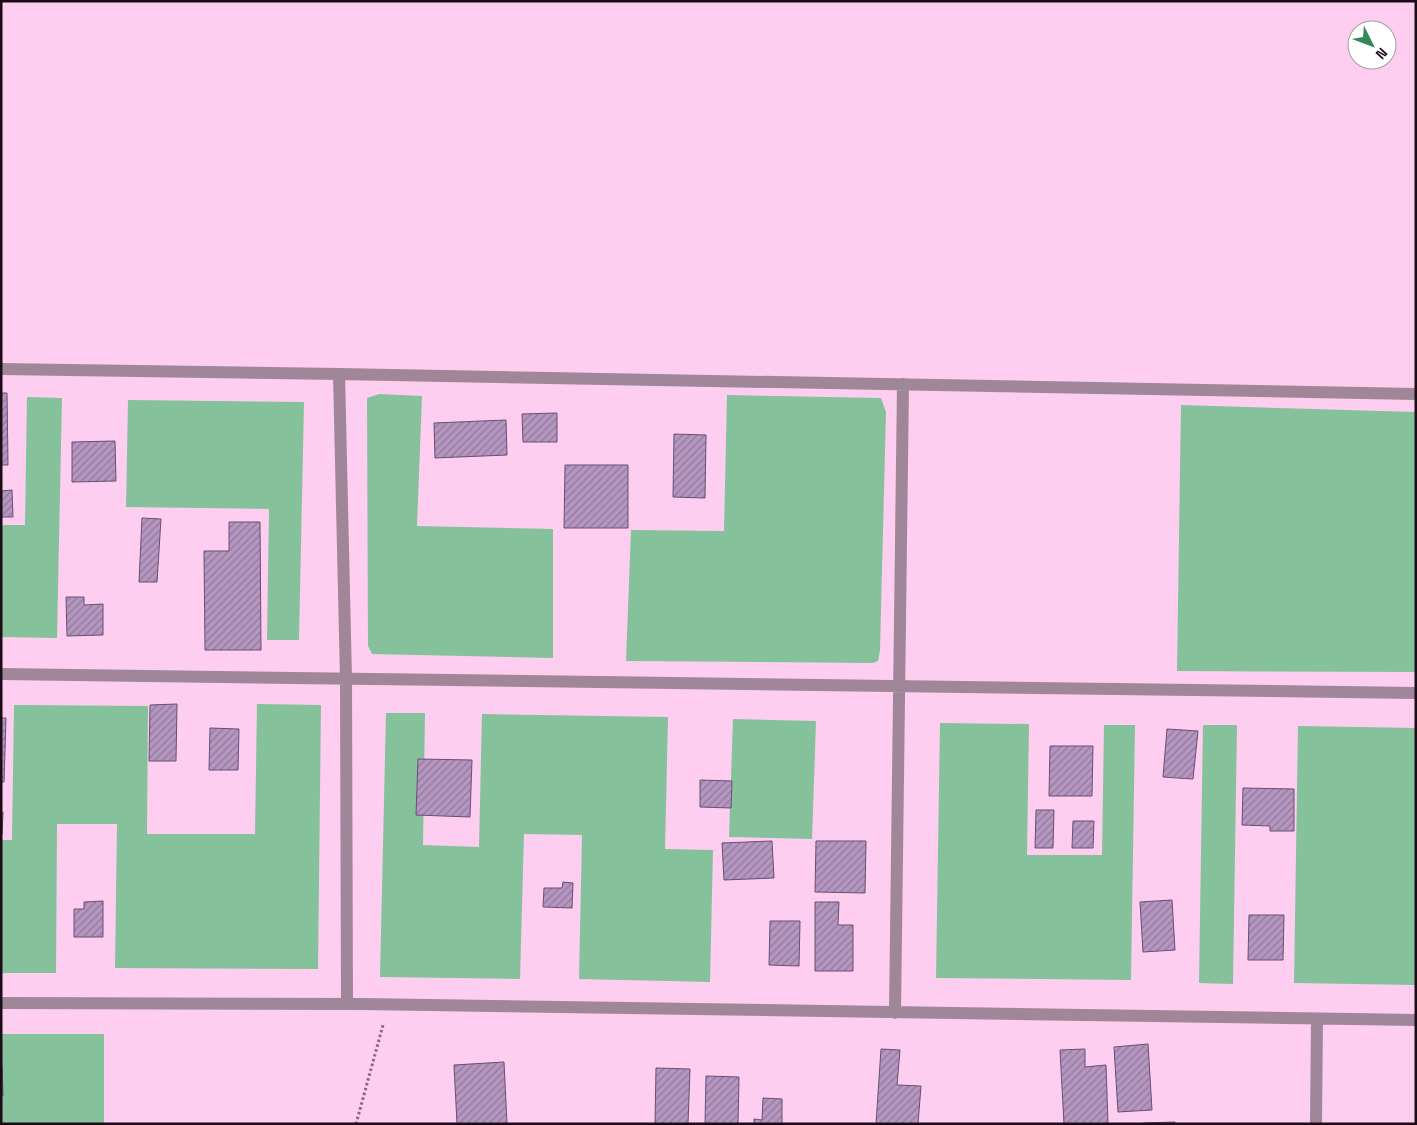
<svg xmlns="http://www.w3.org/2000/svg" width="1417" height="1125" font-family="'Space Grotesk',sans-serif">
	<defs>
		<pattern id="building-hatch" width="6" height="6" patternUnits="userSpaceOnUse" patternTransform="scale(1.25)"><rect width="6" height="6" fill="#b496c0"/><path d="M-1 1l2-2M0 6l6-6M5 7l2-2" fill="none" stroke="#92799b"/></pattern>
	</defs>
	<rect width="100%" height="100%" fill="#fdceef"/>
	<path fill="#85c19b" d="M379,394L422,396L417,526L553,529V658L372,654L368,646L367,398Z
		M727,395L881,398L886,412L880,650L878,661L873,663L626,661L631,530L724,531Z
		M27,397L62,398L57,638L1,637V525H25Z
		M128,400L304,402L299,640H267L269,509L126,507Z
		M1181,405L1416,412V672L1177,671Z
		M257,704L321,705L318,969L115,968L117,824H57L56,973H1V840H12L14,705L148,706L147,834H255Z
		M386,713H425L423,845L479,847L482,714L668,717L665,849L713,850L710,982L579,979L582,835L524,834L520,979L380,977Z
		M733,719L816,721L812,839L729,837Z
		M940,723L1029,724L1027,855H1102L1104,725H1135L1131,980L936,978Z
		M1203,725H1237L1233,984L1199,983Z
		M1298,726L1416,728V985L1294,983Z
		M2,1034H104V1124H2Z"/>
	<path fill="url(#building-hatch)" stroke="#694e74" d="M1,393H7L8,465H1Z
		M557,413V442H523L522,414Z
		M506,420L507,455L435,458L434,423Z
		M674,434L706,435L705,498L673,497Z
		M115,441L116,481L72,482V442Z
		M565,465H628V528H564Z
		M12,490L13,517H1V491Z
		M142,518L161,519L157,582H139Z
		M229,522H260L261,650H205L204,551H229Z
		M66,597H84V605L103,604V635L67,636Z
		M177,704L176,761H149L150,705Z
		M1,718H6L4,782H1Z
		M210,728L239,729L238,770H209Z
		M1167,729L1198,731L1193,779L1163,777Z
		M1050,746H1093L1092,796H1049Z
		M418,759L472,760L470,817L416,815Z
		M700,780L732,781L731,808L700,807Z
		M1243,788L1294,789V831H1270V826L1242,825Z
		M1036,810H1054L1053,848H1035Z
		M1,812H3L2,835H1Z
		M1073,821H1094L1093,848H1072Z
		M772,841L774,878L724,880L722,843Z
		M816,841H866L865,893L815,892Z
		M563,882L573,883L572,908L543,907L544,888H562Z
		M1172,900L1175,950L1143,952L1140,902Z
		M103,901V937H74V909H84V902Z
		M815,902H839L838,925H853V971H815Z
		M1249,915H1284L1283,960H1248Z
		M770,921H800L799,966L769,965Z
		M1148,1044L1152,1110L1118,1112L1114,1047Z
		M881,1049L900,1050L897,1085L921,1086L918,1124H876Z
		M1085,1049V1067L1106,1065L1108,1124H1064L1060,1050Z
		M504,1062L507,1124H457L454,1065Z
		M1,1065H2L3,1096H1Z
		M656,1068L690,1069L688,1124H655Z
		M706,1076L739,1077L738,1124H705Z
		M763,1098L782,1099V1124H754V1119L762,1120Z
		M1175,1122V1124H1143V1123Z"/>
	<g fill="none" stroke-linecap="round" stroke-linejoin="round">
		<path stroke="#87687e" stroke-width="3" stroke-dasharray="2.5 2.5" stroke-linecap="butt" d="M356,1124L383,1025"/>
		<path stroke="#9f8698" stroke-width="12" d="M1,369L339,374L1416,394
			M339,374L346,679L347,1004
			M1,674L1416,693
			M1,1003L362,1004L1416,1020
			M895,1013L903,384
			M1316,1124L1317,1019"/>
	</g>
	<rect width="1417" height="1125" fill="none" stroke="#1c0c18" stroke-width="5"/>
	<g transform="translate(1372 45) rotate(132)"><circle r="24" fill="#ffffff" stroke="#a49ea3"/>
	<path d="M0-4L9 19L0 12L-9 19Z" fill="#338759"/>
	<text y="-8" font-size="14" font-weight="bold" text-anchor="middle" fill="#1c0c18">N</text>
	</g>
</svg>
